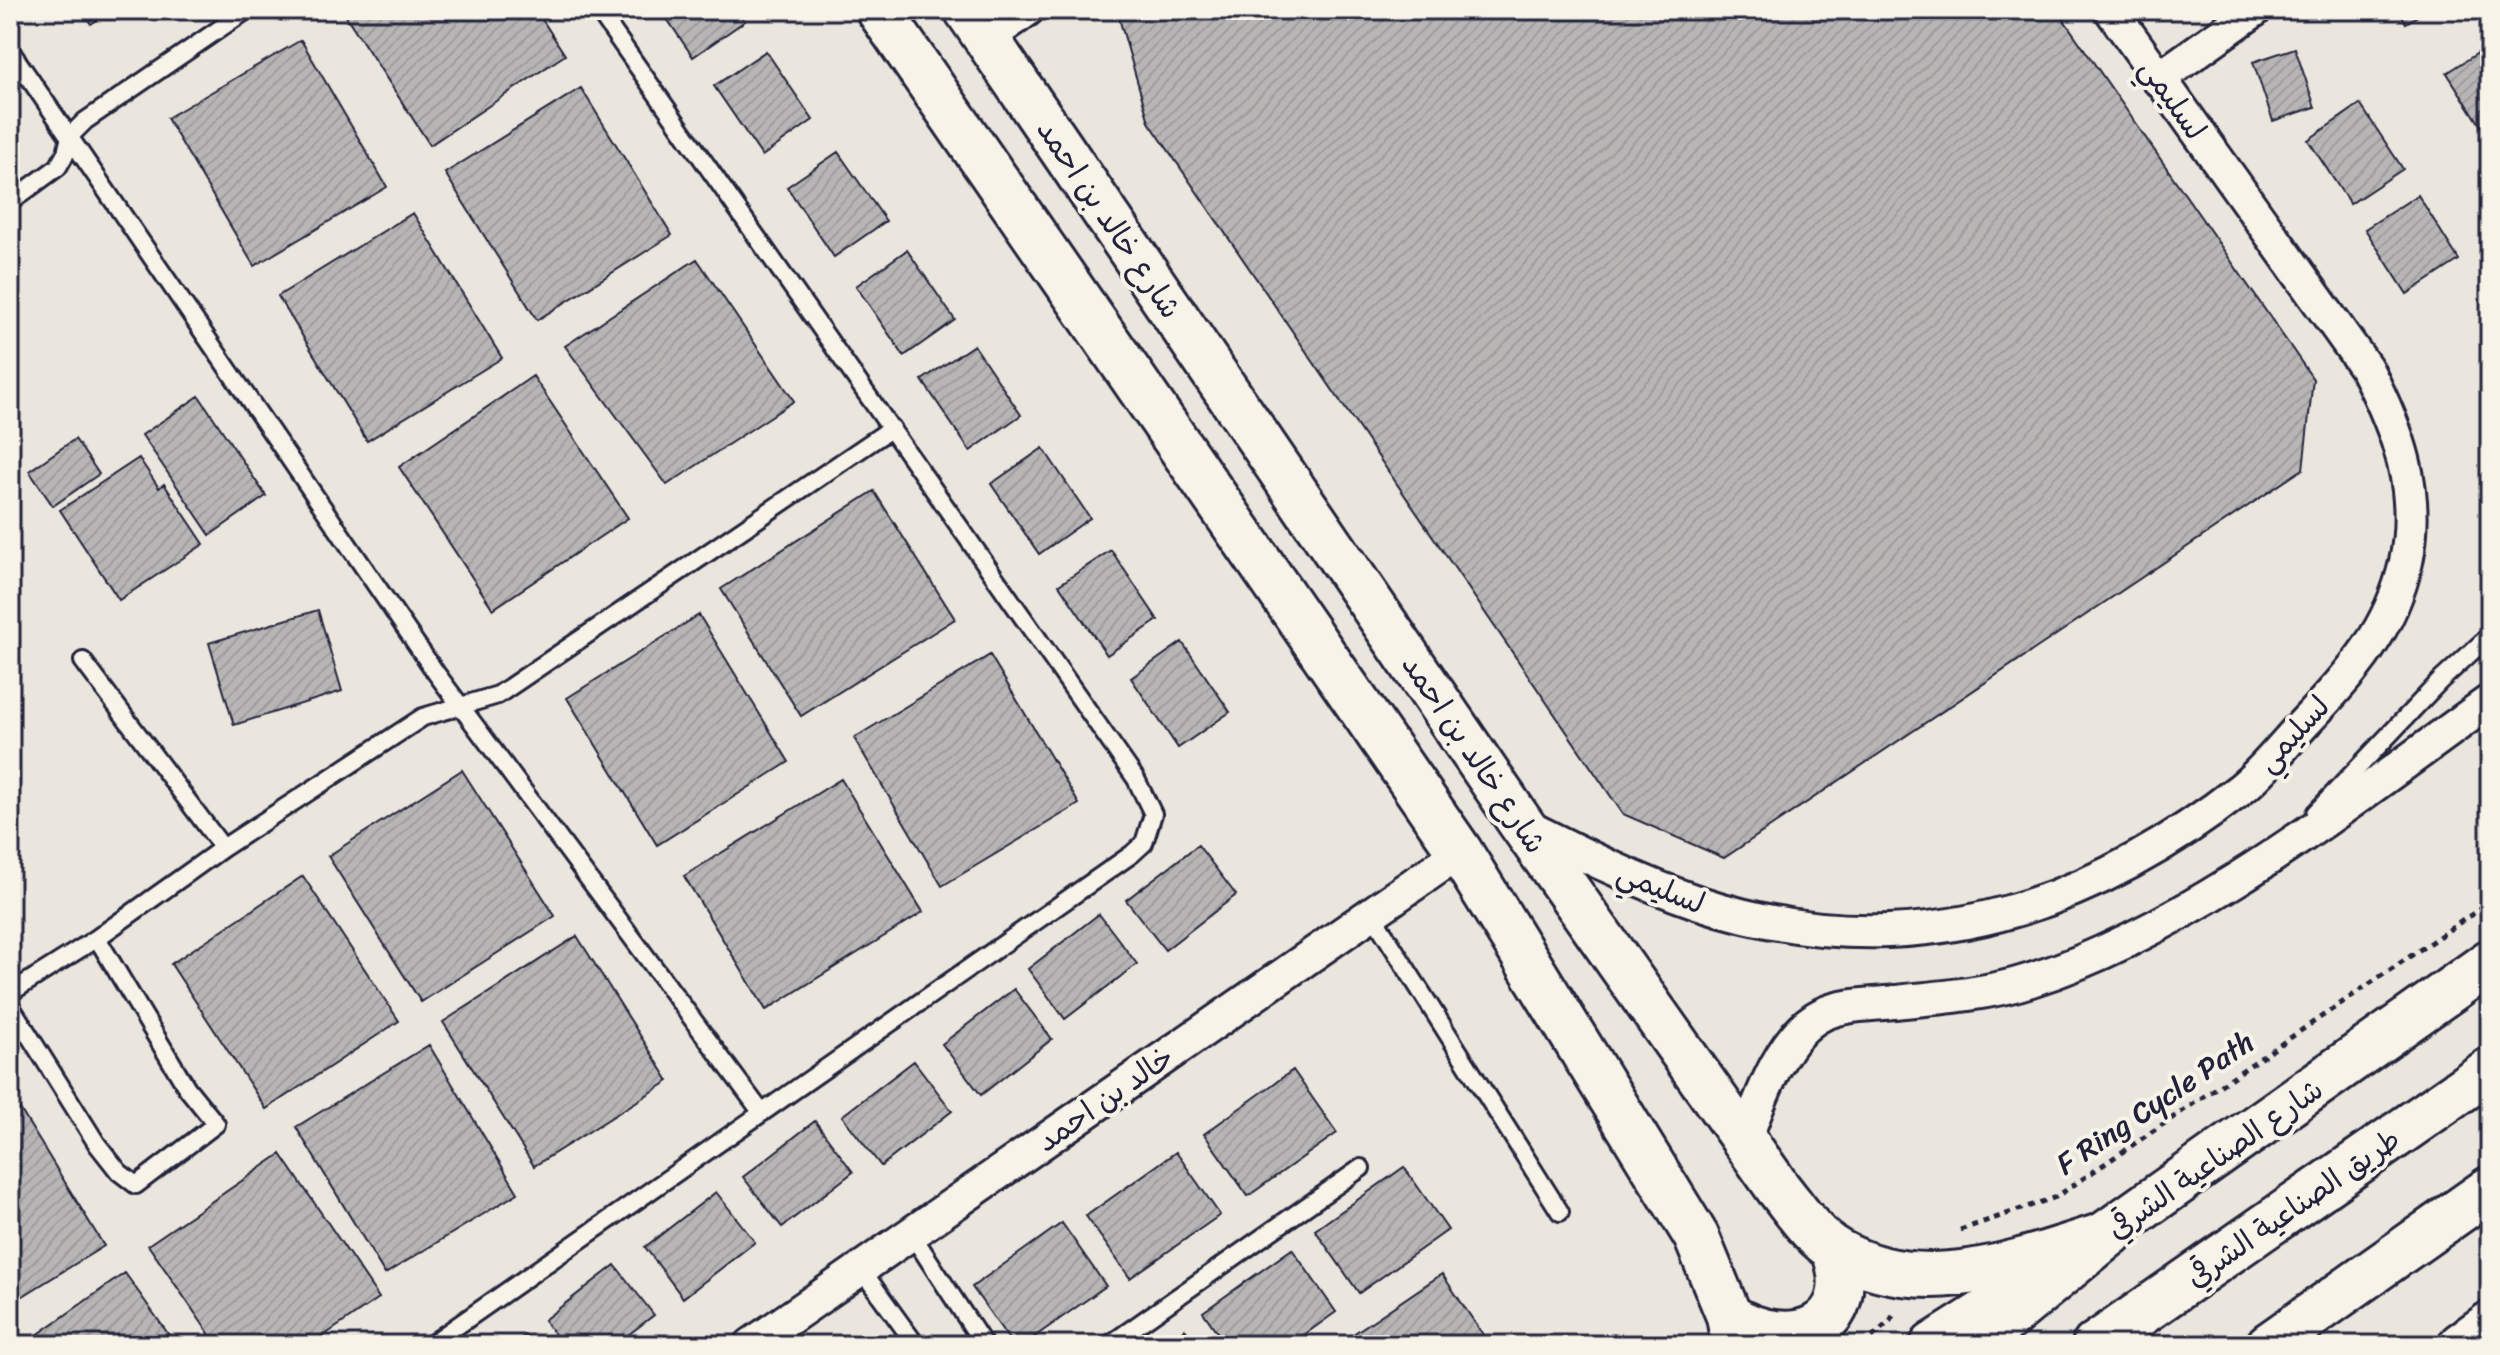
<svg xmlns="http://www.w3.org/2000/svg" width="2500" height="1355" font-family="Sriracha,'Playpen Sans Arabic',sans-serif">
	<defs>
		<pattern id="building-hatch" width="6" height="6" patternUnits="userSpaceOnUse" patternTransform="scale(2)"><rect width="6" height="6" fill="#b8b6b5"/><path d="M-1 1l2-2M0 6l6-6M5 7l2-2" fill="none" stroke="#9e9c9d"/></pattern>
	</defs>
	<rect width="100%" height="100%" fill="#eae6de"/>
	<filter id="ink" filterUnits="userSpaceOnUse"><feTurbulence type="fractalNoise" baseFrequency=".0125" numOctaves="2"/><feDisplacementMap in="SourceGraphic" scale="16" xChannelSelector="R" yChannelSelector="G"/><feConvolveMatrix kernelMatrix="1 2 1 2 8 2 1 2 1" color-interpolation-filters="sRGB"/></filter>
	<g filter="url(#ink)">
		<path fill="url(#building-hatch)" stroke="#22223b" stroke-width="2" d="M81,10H113L91,24Z
			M342,10H536L565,55L430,145Z
			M661,10H737L745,21L693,57Z
			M1131,10H2057L2313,379L2303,469L1724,858L1623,814L1149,122L1119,18Z
			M2398,10H2427L2406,23Z
			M301,40L387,187L254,266L167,118Z
			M2490,45V140L2447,73Z
			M2295,48L2315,107L2273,121L2253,62Z
			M766,51L813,120L762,156L714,86Z
			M581,88L672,235L537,320L445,173Z
			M2360,104L2403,169L2350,204L2308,140Z
			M838,152L886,221L834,257L787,187Z
			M2418,195L2459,260L2407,294L2365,229Z
			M413,213L502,358L367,441L278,296Z
			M907,250L955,320L904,356L856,286Z
			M697,259L794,401L667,485L565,346Z
			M974,345L1021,415L970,451L922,380Z
			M533,376L628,518L493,609L399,467Z
			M199,396L266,496L210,535L142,435Z
			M75,439L99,474L53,506L29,471Z
			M1043,448L1090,518L1039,554L991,484Z
			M139,458L159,488L164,484L204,544L119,600L60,510Z
			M874,491L955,619L801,716L721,589Z
			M1111,550L1158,620L1107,655L1059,585Z
			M318,610L342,691L234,725L209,643Z
			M699,615L789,762L657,845L567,698Z
			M1182,642L1230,712L1178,748L1131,678Z
			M990,655L1079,804L942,886L854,738Z
			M462,770L555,916L421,1002L328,856Z
			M841,779L923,912L766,1010L684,876Z
			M1198,845L1236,895L1165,950L1126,900Z
			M303,876L399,1021L266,1109L171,964Z
			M1099,914L1137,964L1065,1019L1028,969Z
			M577,936L669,1081L534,1166L443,1022Z
			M1014,989L1052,1039L981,1095L942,1044Z
			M429,1045L518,1193L385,1274L296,1127Z
			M914,1061L952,1111L881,1166L842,1116Z
			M1293,1070L1337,1133L1248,1196L1204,1134Z
			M12,1096L104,1246L10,1304V1097Z
			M815,1121L853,1172L782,1227L743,1177Z
			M1176,1152L1220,1215L1130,1278L1086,1216Z
			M281,1154L379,1298L310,1345H217L148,1245Z
			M1404,1167L1448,1230L1359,1293L1315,1230Z
			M716,1192L755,1242L683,1298L645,1247Z
			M1062,1223L1106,1286L1023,1345H1013L972,1287Z
			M1292,1249L1336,1312L1290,1345H1226L1203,1312Z
			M615,1265L654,1315L615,1345H563L544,1320Z
			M125,1273L176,1345H23Z
			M1442,1274L1490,1345H1337Z
			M1185,1329L1196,1345H1162Z
			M526,1335L532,1345H510Z"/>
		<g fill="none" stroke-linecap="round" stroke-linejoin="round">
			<g stroke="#22223b" stroke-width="22">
				<path id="lane" d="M10,50L436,673L762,1113
					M10,202L58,167L66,153L70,136L85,121L247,10
					M83,661L223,848
					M2315,813L2440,681L2490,635
					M1372,914L1560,1212
					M10,993L97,938L223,848L423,717L498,695L892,428
					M10,1005L97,1144L119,1172L136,1185L216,1124L187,1088L97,938
					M911,1233L984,1345
					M861,1269L916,1345
					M430,1345L1132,854L1144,843L1153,814L1136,779L598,10
					M1109,1345L1361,1168"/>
			</g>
			<g stroke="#22223b" stroke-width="38">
				<path id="street" d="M987,38L1027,10
					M2158,79L2255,10
					M1522,824C1645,886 1747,936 1889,931C2020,926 2139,869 2241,789C2265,770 2285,743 2307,720C2353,671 2391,630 2406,562C2421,490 2398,430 2366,368L2111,10
					M1745,1140C1759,1102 1782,1033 1823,1014C1844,1004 1871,1005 1894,1002C1938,998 1989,994 2031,980C2193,928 2352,800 2490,701
					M751,1345L1460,852"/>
			</g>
			<g stroke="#22223b" stroke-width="50">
				<path id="secondary" d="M879,10L1460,852L1696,1236L1729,1316L1734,1345
					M967,10L1520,822L1778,1188C1795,1209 1813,1237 1837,1251C1925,1302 2023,1260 2111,1233
					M1729,1316C1790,1355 1863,1328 1834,1250"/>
			</g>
			<g stroke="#22223b" stroke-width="50">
				<path id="primary" d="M2080,1252L2490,962
					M1933,1345L2015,1293
					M2461,1345L2490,1324"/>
			</g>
			<g stroke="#22223b" stroke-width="50">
				<path id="highway" d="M1975,1345L2111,1233
					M2095,1345L2490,1070
					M2269,1345L2490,1189"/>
			</g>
			<path stroke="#22223b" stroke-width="5" stroke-dasharray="6 6" stroke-linecap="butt" d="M1960,1230L2056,1197L2490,902
				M1863,1345L1890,1321L1895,1312"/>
			<use href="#lane" stroke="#f7f3e8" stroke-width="16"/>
			<use href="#street" stroke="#f7f3e8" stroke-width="32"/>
			<use href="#secondary" stroke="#f7f3e8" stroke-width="44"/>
			<use href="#primary" stroke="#f7f3e8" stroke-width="44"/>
			<use href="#highway" stroke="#f7f3e8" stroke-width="44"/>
		</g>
	</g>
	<g text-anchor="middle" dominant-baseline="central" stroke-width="8" stroke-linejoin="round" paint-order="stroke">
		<g font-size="30" fill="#22223b" stroke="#f7f3e8">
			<text transform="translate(2173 99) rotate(55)">لسليمي</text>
			<text transform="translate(1109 219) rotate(56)">شارع خالد بن احمد</text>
			<text transform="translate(2293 734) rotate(-47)">لسليمي</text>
			<text transform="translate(1474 754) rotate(56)">شارع خالد بن احمد</text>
			<text transform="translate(1661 888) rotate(22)">لسليمي</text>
			<text transform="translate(1105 1099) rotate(-35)">خالد بن احمد</text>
			<text transform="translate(2155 1103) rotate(-34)">F Ring Cycle Path</text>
			<text transform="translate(2215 1159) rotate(-35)">شارع الصناعية الشرقي</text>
			<text transform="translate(2293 1208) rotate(-35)">طريق الصناعية الشرقي</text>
		</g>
	</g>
	<rect width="2500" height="1355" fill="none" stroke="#f7f3e8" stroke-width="40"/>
	<rect x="20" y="20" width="2460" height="1315" fill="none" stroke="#22223b" stroke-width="3" filter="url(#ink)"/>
</svg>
